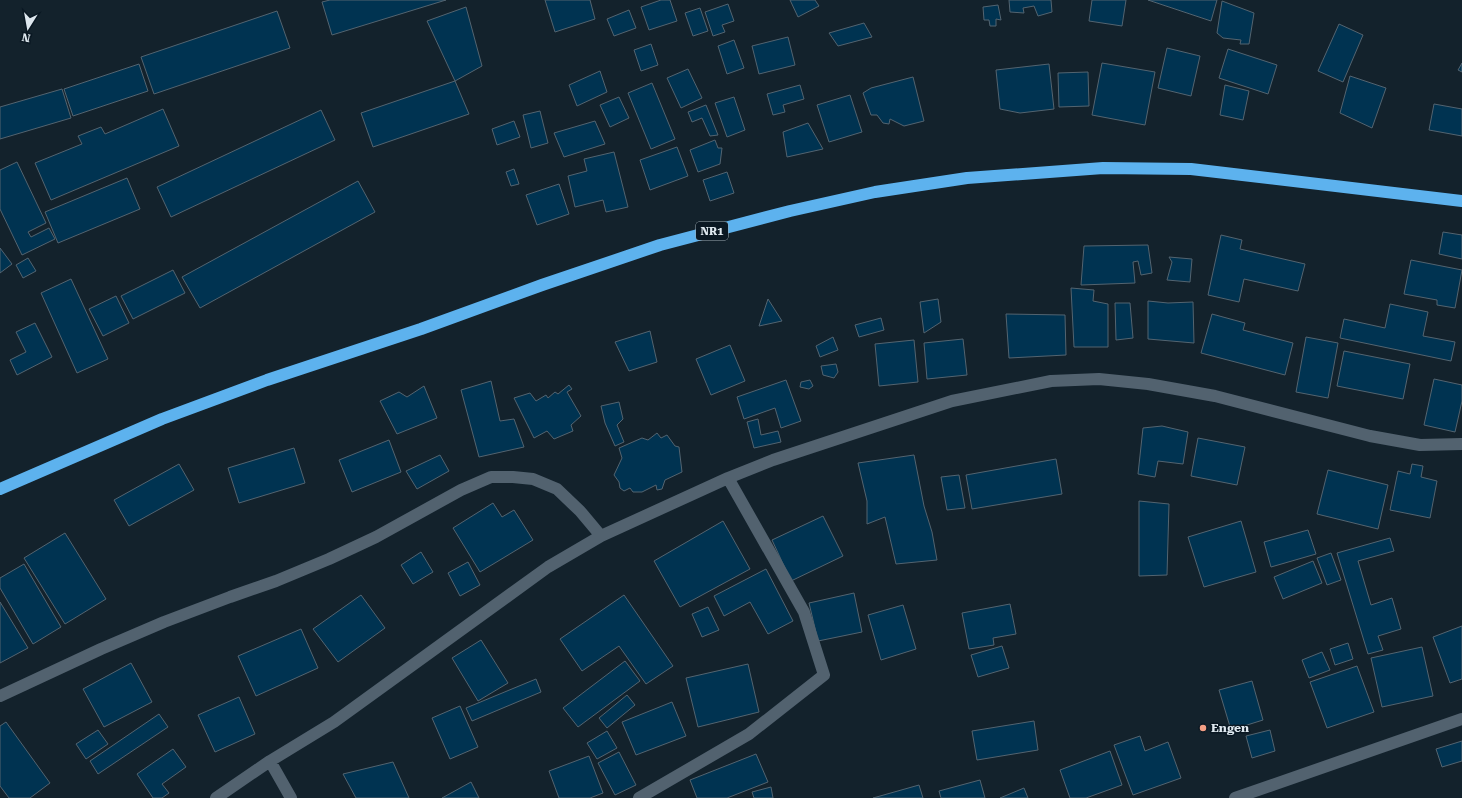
<svg xmlns="http://www.w3.org/2000/svg" width="1462" height="798" font-family="'Roboto Serif',serif">
	<rect width="100%" height="100%" fill="#13222c"/>
	<path fill="#003351" stroke="#536470" d="M330,0H446L332,35L322,2Z
		M545,0H590L595,19L555,32Z
		M661,0H670L677,21L649,30L641,7Z
		M790,0H815L819,6L798,17Z
		M1009,0H1051L1052,12L1038,16L1034,6L1023,8L1024,13L1010,12Z
		M1092,0H1126L1122,26L1089,21Z
		M1148,0H1217L1211,21Z
		M1222,1L1254,13L1249,44H1240L1241,40L1223,38L1217,33Z
		M728,4L734,21L722,25L725,32L713,36L705,12Z
		M998,5L1001,20L996,19V26H990L989,20H984L983,7Z
		M466,7L482,66L455,81L427,21Z
		M700,8L708,31L693,36L685,13Z
		M629,10L636,28L614,36L607,19Z
		M277,11L290,48L154,94L141,57Z
		M864,23L872,37L838,46L829,33Z
		M1339,24L1363,35L1343,82L1318,71Z
		M788,37L795,65L759,74L752,46Z
		M734,40L744,68L727,74L718,46Z
		M651,44L658,65L641,71L634,50Z
		M1167,48L1200,56L1191,96L1158,88Z
		M1228,49L1277,65L1268,94L1219,78Z
		M1102,63L1155,72L1145,125L1092,115Z
		M1462,63V72L1458,70Z
		M139,64L148,91L73,116L64,89Z
		M1049,64L1054,109L1020,113L1000,109L996,70Z
		M688,69L702,98L681,108L667,78Z
		M600,71L607,92L577,106L569,85Z
		M1088,72L1089,106L1059,107L1058,73Z
		M1350,76L1386,88L1372,128L1340,113Z
		M913,77L924,121L904,126L890,119L889,124L883,123L877,115H871L863,93L871,88Z
		M455,81L469,114L373,147L361,113Z
		M652,83L675,139L651,149L628,93Z
		M800,85L804,99L783,105L785,112L773,115L767,94Z
		M1225,85L1249,91L1243,120L1220,115Z
		M62,89L71,118L0,139V107Z
		M850,95L862,132L829,142L817,105Z
		M619,97L629,118L610,127L600,105Z
		M734,97L745,130L727,137L715,103Z
		M1434,104L1462,109V136L1429,130Z
		M706,105L718,135L710,136L702,118L692,122L688,112Z
		M163,109L179,146L51,200L35,163L82,144L78,136L101,127L105,134Z
		M321,110L335,140L171,217L157,187Z
		M540,111L548,143L531,148L523,115Z
		M514,121L520,137L497,145L492,129Z
		M595,121L605,144L564,157L554,133Z
		M808,123L823,149L787,157L783,132Z
		M715,140L718,148H722L720,164L698,172L690,150Z
		M677,147L688,176L650,190L640,160Z
		M614,152L628,207L606,212L603,200L575,207L568,176L587,171L584,159Z
		M17,162L46,223L28,232L31,237L49,228L55,239L22,255L0,209V170Z
		M514,169L519,184L511,186L506,172Z
		M727,172L734,193L710,201L703,180Z
		M127,178L140,209L58,243L45,212Z
		M358,181L375,212L200,308L182,277Z
		M559,184L569,214L537,225L526,195Z
		M1443,232L1462,235V259L1439,254Z
		M1221,235L1242,240L1240,249L1305,264L1298,291L1244,279L1239,302L1208,295Z
		M1148,245L1152,273L1141,275L1138,261L1133,262L1135,283L1081,285L1084,246Z
		M0,248L12,264L0,273Z
		M1169,257L1192,259L1190,282L1167,280L1172,262Z
		M28,258L36,271L23,278L16,265Z
		M1411,260L1462,270L1455,308L1437,305V300L1404,294Z
		M173,270L185,293L133,319L121,296Z
		M71,279L108,359L77,373L41,293Z
		M1071,288L1094,290L1093,301L1108,304V347H1074Z
		M116,296L129,323L103,336L89,309Z
		M768,299L782,321L759,326Z
		M938,299L941,322L924,333L920,302Z
		M1148,301L1168,303L1193,302L1194,343L1148,339Z
		M1115,303H1130L1133,338L1116,340Z
		M1390,304L1428,312L1423,336L1455,342L1451,361L1340,338L1344,319L1385,328Z
		M1006,314L1065,315L1066,355L1009,358Z
		M1212,314L1245,323L1243,330L1293,343L1285,375L1201,353Z
		M881,318L884,330L859,337L855,325Z
		M35,323L52,357L17,375L10,360L26,352L16,332Z
		M650,331L657,362L629,371L615,342Z
		M833,337L838,350L820,357L816,346Z
		M1306,337L1338,343L1328,398L1296,392Z
		M963,339L967,375L927,379L924,343Z
		M914,340L918,382L879,386L875,344Z
		M730,345L745,381L711,395L696,359Z
		M1344,351L1410,364L1403,399L1337,386Z
		M836,364L838,372L834,378L823,375L821,366Z
		M1434,379L1462,385V401L1455,432L1424,425Z
		M786,380L801,421L781,428L775,408L744,419L737,397Z
		M810,380L813,386L809,389L800,387L801,382Z
		M491,381L500,421L514,419L524,447L479,457L461,390Z
		M569,385L572,389L567,392L581,416L571,425L573,431L554,439L547,431L534,438L514,398L530,393L536,401L546,395L548,398L555,392L558,394Z
		M424,386L437,418L397,434L380,401L399,392L407,397Z
		M619,402L623,419L617,425L624,442L615,446L605,423L601,406Z
		M758,419L761,435L778,431L781,442L754,448L747,422Z
		M1162,426L1188,432L1183,464L1158,461L1155,477L1138,474L1143,428Z
		M657,433L661,438L667,435L675,446L679,447L682,472L665,480L662,489L657,490L656,485L642,492H633L630,488L624,491L620,488L619,482L614,475L622,458L619,448L642,438L648,440Z
		M1198,438L1245,447L1237,485L1191,476Z
		M389,440L401,472L352,492L339,460Z
		M294,448L305,483L239,503L228,468Z
		M440,455L449,471L417,489L406,471Z
		M914,455L924,506L932,532L937,560L896,564L885,517L867,524V501L858,463Z
		M1056,459L1062,494L972,509L966,475Z
		M179,464L194,490L129,526L114,500Z
		M1412,464L1423,466L1421,477L1437,481L1430,518L1390,510L1398,471L1410,474Z
		M1328,470L1388,485L1378,529L1317,514Z
		M959,475L965,508L947,510L941,477Z
		M1139,501L1169,504L1167,575L1139,576Z
		M493,503L502,517L514,510L533,540L480,572L453,528Z
		M823,516L843,556L791,581L772,540Z
		M723,521L750,569L680,607L654,561Z
		M1241,521L1256,572L1204,587L1188,537Z
		M1308,530L1316,554L1271,567L1264,542Z
		M65,533L106,599L65,624L24,558Z
		M1390,538L1394,551L1358,561L1371,605L1392,598L1401,629L1378,636L1383,650L1368,654L1337,553Z
		M421,552L433,572L413,584L401,565Z
		M1331,553L1341,580L1327,585L1317,558Z
		M1313,561L1322,583L1283,599L1274,577Z
		M468,562L480,585L460,596L448,573Z
		M24,564L61,627L33,644L0,588V578Z
		M766,569L793,621L768,634L750,602L724,616L714,596Z
		M854,593L862,632L818,641L809,603Z
		M361,595L385,628L338,662L313,629Z
		M624,595L673,666L646,684L619,646L582,671L560,639Z
		M0,602L28,648L0,663Z
		M1010,604L1016,634L993,638L994,645L969,649L962,613Z
		M903,605L916,649L881,660L868,615Z
		M708,607L719,630L702,637L692,614Z
		M1462,626V679L1450,683L1433,637Z
		M301,629L318,668L256,696L238,656Z
		M481,640L508,683L478,701L452,658Z
		M1348,643L1353,659L1335,665L1330,649Z
		M1002,646L1009,668L978,677L971,655Z
		M1422,647L1433,696L1382,707L1371,658Z
		M1322,652L1330,670L1309,678L1302,660Z
		M625,661L640,681L578,727L563,708Z
		M131,663L152,702L104,727L83,689Z
		M748,664L759,712L698,727L686,678Z
		M1357,666L1374,712L1327,728L1310,682Z
		M536,679L541,692L472,721L466,708Z
		M1252,681L1263,720L1231,730L1219,690Z
		M627,695L635,705L607,728L599,718Z
		M239,697L255,734L215,752L198,715Z
		M672,702L686,736L636,755L622,722Z
		M460,706L478,747L450,759L432,718Z
		M159,714L168,727L98,774L90,761Z
		M1034,721L1038,750L977,760L972,731Z
		M6,722L50,783L30,798H9L0,786V726Z
		M98,730L108,744L86,759L76,744Z
		M1270,730L1275,751L1252,758L1246,736Z
		M607,731L617,748L597,759L587,743Z
		M1140,736L1145,751L1168,742L1181,778L1133,795L1114,745Z
		M1462,741V761L1442,767L1436,749Z
		M173,749L186,767L162,784L169,793L162,798H153L137,774Z
		M1110,751L1122,785L1086,798H1070L1060,770Z
		M619,752L636,785L615,795L598,763Z
		M756,754L768,782L727,798H697L690,780Z
		M589,756L603,793L590,798H559L549,771Z
		M393,762L409,798H356L343,774Z
		M980,780L985,798H941L939,791Z
		M471,782L479,798H442Z
		M919,785L923,798H873Z
		M771,787L773,798H754L752,792Z
		M1024,788L1028,798H1000Z"/>
	<g fill="none" stroke-linecap="round" stroke-linejoin="round">
		<path stroke="#52626f" stroke-width="12" d="M0,696L101,649L164,622L230,597L276,581L329,559L376,537L461,490L491,477H513L533,479L557,489L580,511L601,536
			M270,761L291,798
			M216,798L270,761L334,722L548,567L601,536L728,478L773,460L952,401L1051,381L1099,379L1148,384L1215,396L1370,436L1420,445L1462,444
			M639,798L749,734L824,675L804,612L728,478"/>
		<path stroke="#52626f" stroke-width="12" d="M1235,798L1462,719"/>
		<path stroke="#5db2ee" stroke-width="12" d="M0,489L162,419L267,380L421,329L542,285L660,245L790,211L875,192L967,178L1103,168L1191,169L1462,201"/>
	</g>
	<circle fill="#f39f85" stroke="#0a1823" stroke-width="1.5" cx="1203" cy="728" r="4"/>
	<g text-anchor="middle" dominant-baseline="central" stroke-width="3" stroke-linejoin="round" paint-order="stroke">
		<rect fill="#0a1823" stroke="#9eaab2" stroke-width="1" x="696" y="222" width="32" height="18" rx="3"/>
		<g font-size="11" font-weight="bold" fill="#dee8ef">
			<text x="712" y="231">NR1</text>
		</g>
		<g font-size="12" font-weight="bold" fill="#dee8ef" stroke="#0a1823" text-anchor="start">
			<text x="1211" y="728">Engen</text>
		</g>
	</g>
	<g transform="translate(28 28) rotate(191)" stroke="#0a1823" stroke-width="3" paint-order="stroke">
	<path d="M0-3L7 15L0 10L-7 15Z" fill="#dee8ef"/>
	<text y="-6" font-size="11" font-weight="bold" text-anchor="middle" fill="#dee8ef">N</text>
	</g>
</svg>
